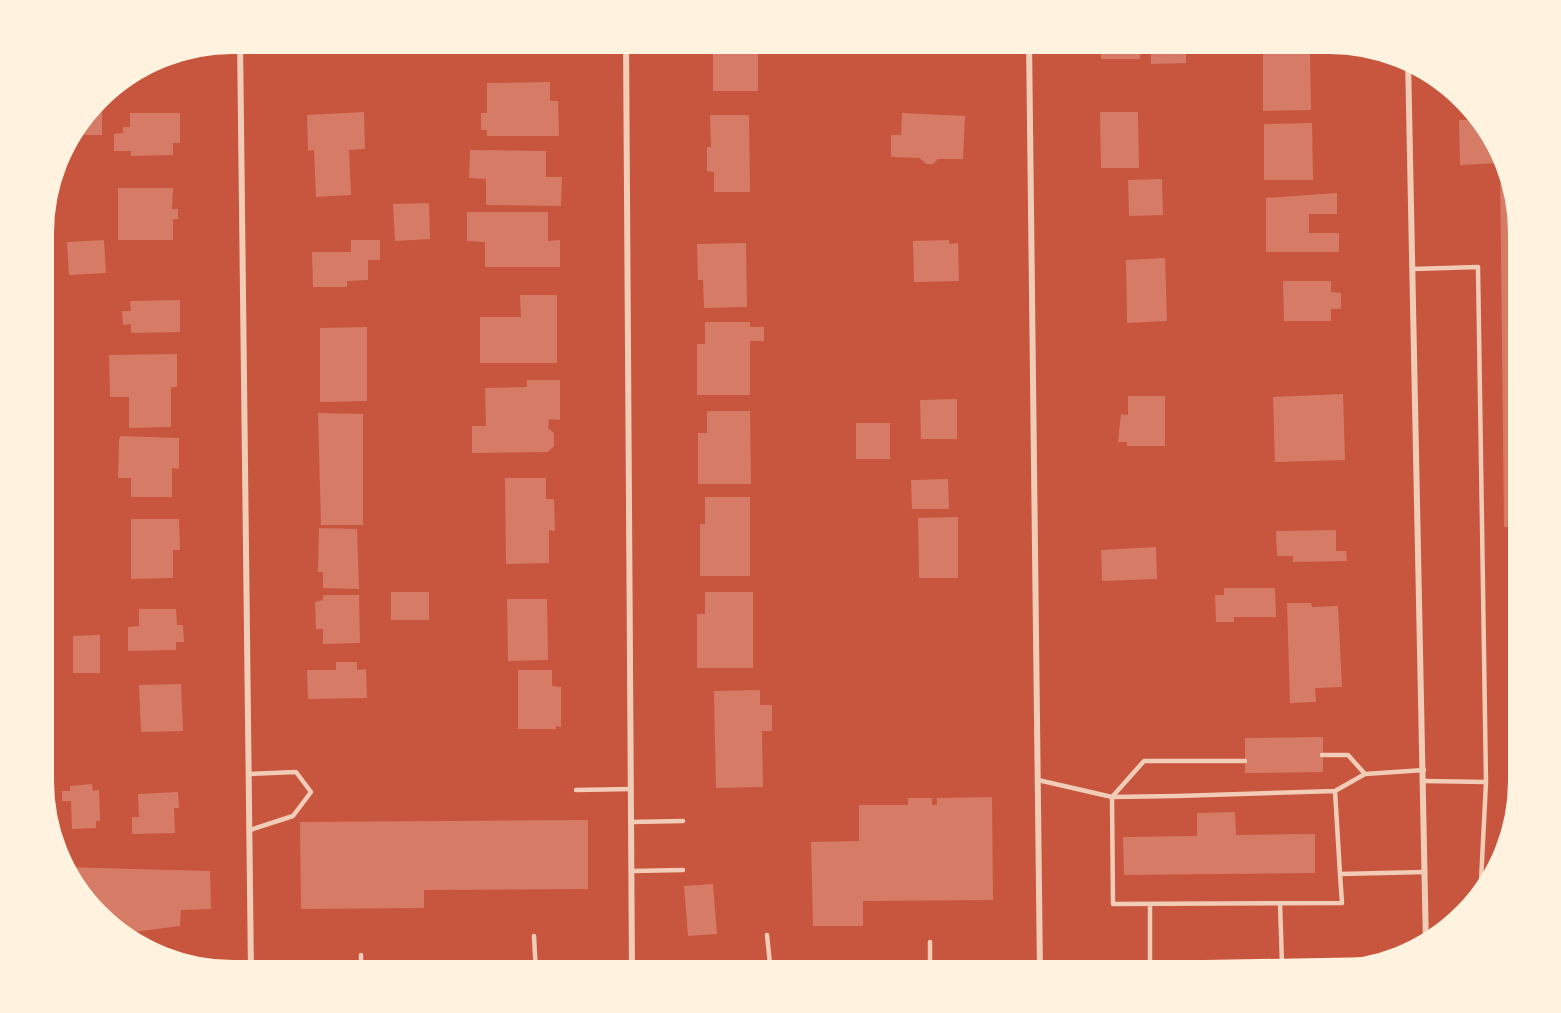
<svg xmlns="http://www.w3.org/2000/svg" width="1561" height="1013" font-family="Commissioner,sans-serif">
	<rect width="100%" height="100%" fill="#c8553d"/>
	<path fill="#d67c66" d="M703,39H758V91H713V53H704Z
		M890,39H955V51H890Z
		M1101,39H1140V59H1101Z
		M1151,39H1186V63L1151,64Z
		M1310,51L1311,110L1263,111V52Z
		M550,82V101H558L559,136H487V130H481V113H487V83Z
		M92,103H102V135H68Z
		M364,112L365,149L349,150L351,195L316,197L314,150L308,151L307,115Z
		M1100,112H1138L1139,168H1101Z
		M130,113H180V143H173V155L131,156V151H114V134L123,133V127H130Z
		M902,113L965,116L963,159H938L933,164H926L920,158L891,157V135H901Z
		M710,115H749L750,192H714V172L707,171V147H711Z
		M1459,120H1481L1496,136L1522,220V528L1504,527L1500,163L1460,165Z
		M1312,123L1313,180H1264V124Z
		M470,150L546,151V177H562L561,206L486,205V179L469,178Z
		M1162,179L1163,215L1129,216L1128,180Z
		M118,188H173L172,209H178V219H173V240H118Z
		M1337,193V214H1309V233H1339V252H1266V198Z
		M429,203L430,239L395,241L393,204Z
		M467,212H548V241L560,240V267H485V242L467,241Z
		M104,240L106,273L69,275L67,242Z
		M351,240H380V260H368V280L347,281V287H313L312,252H351Z
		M949,240V244L958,243L959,281L914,282L913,241Z
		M746,243L747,307L704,308L703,280H698L697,244Z
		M1165,258L1167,321L1127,323L1126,260Z
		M1283,281H1331V292L1341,293V309H1331V321H1284Z
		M520,295H557V363H480V317H521Z
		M180,300V332L131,333V324L123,325L122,311H131L130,301Z
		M705,322H750V327H764V341H750V395H697V344H705Z
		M367,327V401L320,402V328Z
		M177,354V387H171V427L129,428V397H110L109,355Z
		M527,380H560V420L549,419L548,428L554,433V446L548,452L472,453V426H486L485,388L527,387Z
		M1343,394L1345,460L1275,462L1273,397Z
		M1128,396H1165V446H1127V442H1118L1121,414L1128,415Z
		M957,399V439H921L920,400Z
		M707,411H750L751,484H698V433H707Z
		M318,413L363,414V525H321Z
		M856,423H890V459H856Z
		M121,436L179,438V469L172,468V497H131V478H118L119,439Z
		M505,478H546V499H554L555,531L549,530V563L506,564Z
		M948,479L949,509H912L911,480Z
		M705,497H750V576H700V524H705Z
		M958,517V578H919L918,518Z
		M131,519H179L180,550H173V578L131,579Z
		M319,528L357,529L359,589L323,588V572H318Z
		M1336,530V551H1346L1347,561L1293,562V556H1277L1276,531Z
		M1156,547L1157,579L1102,581L1101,550Z
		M1224,588H1275L1276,617H1234V622H1216L1215,595H1224Z
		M391,592H429V620H391Z
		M705,592H753V668H697V614H705Z
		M323,595H359L360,643L323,644V629H316L315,602L323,600Z
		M507,599H547L548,660L508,661Z
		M1287,603H1311L1312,607L1338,606L1342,687L1315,688L1316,702L1290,703Z
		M139,609H176L177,625H183L184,642H176V650L128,651V627L139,626Z
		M100,635V673H73V636Z
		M336,662H357V670L366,669L367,698L308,699L307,670H336Z
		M518,670H552V686L561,687V727L556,726V729H518Z
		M181,684L183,731L141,732L139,685Z
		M760,690V705H772V731H762L763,787L716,788L714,691Z
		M1323,737V772L1245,773V738Z
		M92,784L93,791L99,790L100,821H96V828L72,829L71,801H62V791H70V786Z
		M178,792L179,808H174L175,833L132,834V817H139L138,794Z
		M992,797L993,900L863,901V926H813L811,842L859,841V805H908V798H932V805H937V798Z
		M1235,812L1236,835L1315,834V873L1124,875L1123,837L1197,836V813Z
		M588,820V889L424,890V908L301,909L300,822Z
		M62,867L210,871L211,909L181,910L180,926L118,934L65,878Z
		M713,884L717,934L688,936L684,886Z"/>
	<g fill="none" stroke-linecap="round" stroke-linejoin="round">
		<path stroke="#f1ccb7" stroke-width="4.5" d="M1413,269L1478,267L1486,782L1424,781
			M1322,755H1348L1365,774
			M1245,761H1144L1112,797L1113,904L1342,903L1340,874L1425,872
			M249,774L296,772L311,792L293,816L250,830
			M1038,780L1112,797L1177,796L1335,791L1365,774L1424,770
			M1486,782L1481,881L1486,891
			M576,790L631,789
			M1335,791L1340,874
			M631,822L683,821
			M632,871L683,870
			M1280,903L1282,964
			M767,935L771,974
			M534,936L536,974
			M930,942V974
			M361,955V974
			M1150,967V904"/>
		<path stroke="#f1ccb7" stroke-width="6" d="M240,39L251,974
			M626,39L632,974
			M1029,39L1040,974
			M1408,58L1426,947"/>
		<path stroke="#fff3e0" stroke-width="12" d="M1124,974L1150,967L1377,963"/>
	</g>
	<path d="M0 0H1561V1013H0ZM233 50H1329A183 183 0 0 1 1512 233V781A183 183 0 0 1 1329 964H233A183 183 0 0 1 50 781V233A183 183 0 0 1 233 50Z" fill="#fff3e0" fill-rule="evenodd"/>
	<path fill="none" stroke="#fff3e0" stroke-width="8" d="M233 50H1329A183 183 0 0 1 1512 233V781A183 183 0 0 1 1329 964H233A183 183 0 0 1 50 781V233A183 183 0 0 1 233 50Z"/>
</svg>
